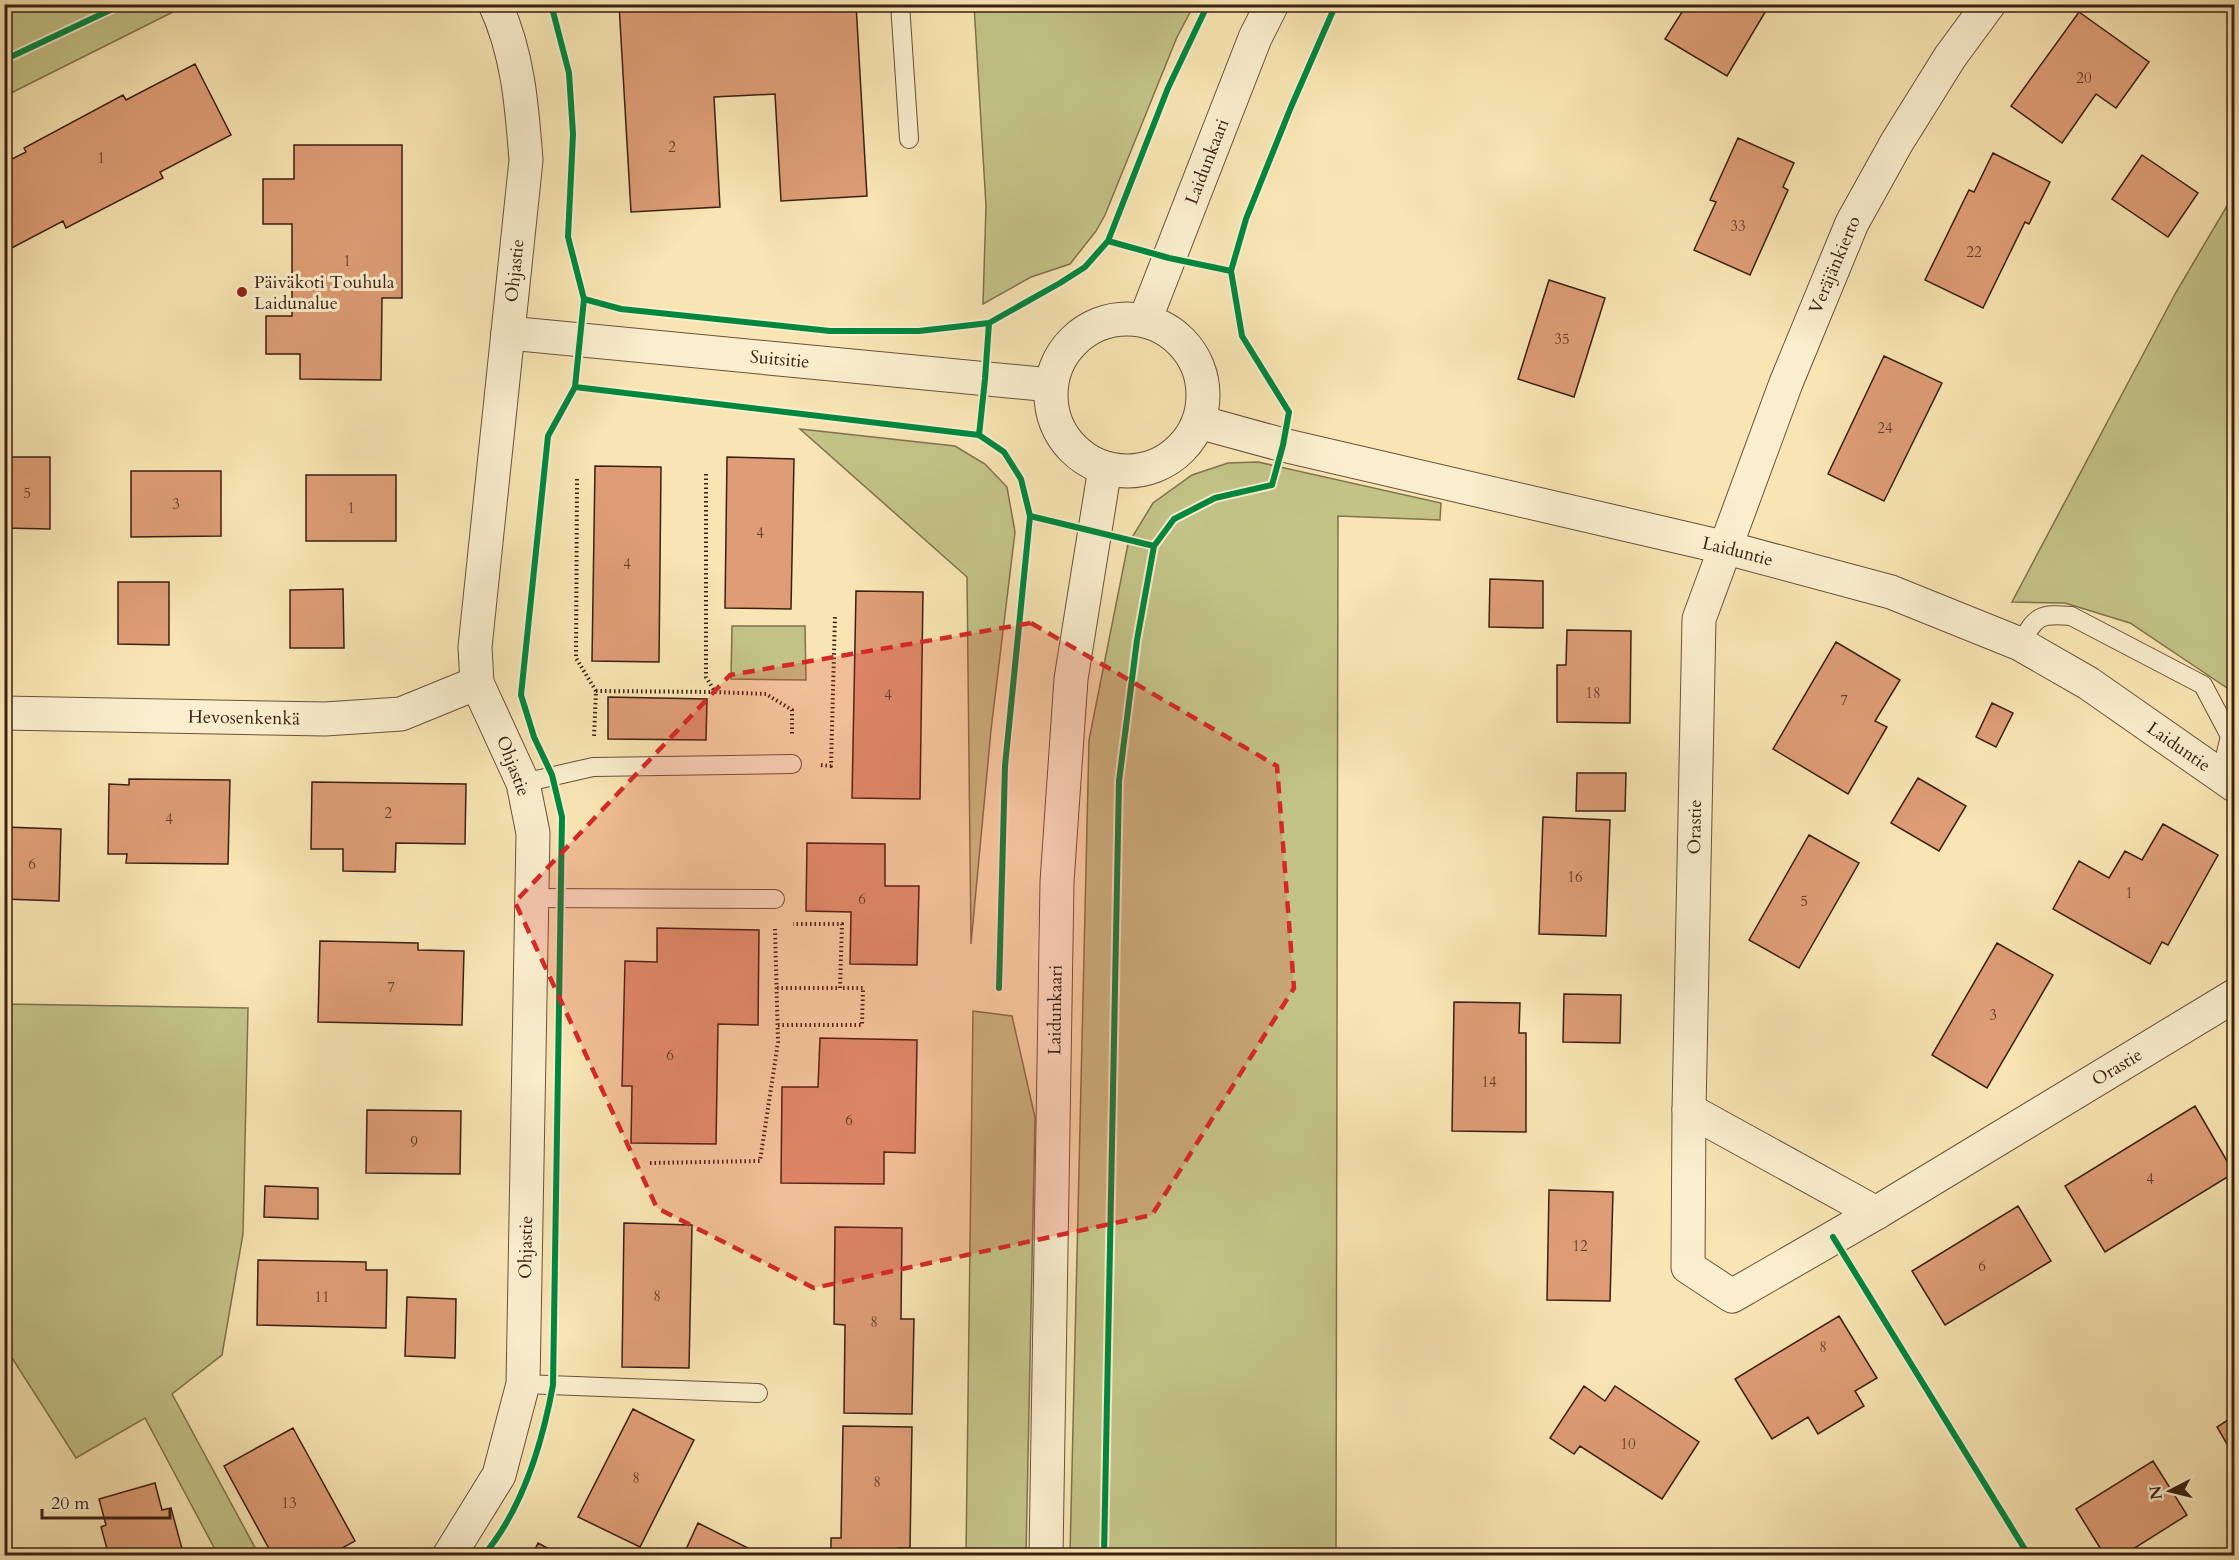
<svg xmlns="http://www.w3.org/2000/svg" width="2239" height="1560" font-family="Cardo,serif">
	<rect width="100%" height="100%" fill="#f8e5b3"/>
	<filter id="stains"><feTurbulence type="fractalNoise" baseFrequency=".00333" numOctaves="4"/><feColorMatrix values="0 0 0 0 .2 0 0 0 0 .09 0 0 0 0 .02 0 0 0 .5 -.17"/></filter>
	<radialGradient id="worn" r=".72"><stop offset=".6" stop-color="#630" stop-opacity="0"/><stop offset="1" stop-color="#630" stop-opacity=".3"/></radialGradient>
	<path fill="#c3c388" stroke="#7f724d" stroke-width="1.5" d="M5,4H187V5L5,96Z
		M974,5H1194L1177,37L1105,215L1096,231L1070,264L1031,277L983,304L986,206Z
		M2234,194V697L2227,688L2130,623L2065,603L2012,602L2175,294Z
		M800,429L955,446L985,464L1007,487L1015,532L991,730L971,944L967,577Z
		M1258,462L1441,503L1440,520L1338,516L1336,1555H1070L1089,740L1128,544L1153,503L1192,475L1228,463Z
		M732,626H805L806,680L731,679Z
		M5,1004L248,1008L243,1234L222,1355L172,1394L259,1555H218L145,1418L76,1458L5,1347Z
		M973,1011L1012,1016L1035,1117L1026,1555H966Z"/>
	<path fill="#de9d76" stroke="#3b2012" stroke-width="1.5" d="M619,4H856L867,196L781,201L775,94L714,97L720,207L631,212Z
		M1687,4H1770L1727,76L1665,39Z
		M2079,12L2149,62L2116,108L2096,94L2062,143L2011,106Z
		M195,64L231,135L160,172L163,178L66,228L63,221L4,252V163L26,152L24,148L123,95L126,100Z
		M1738,138L1794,163L1783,187L1788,190L1750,275L1694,250L1716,202L1710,200Z
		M294,145H402V298H382L381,380L300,379V354H266V316H292V224H263V179H294Z
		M1993,153L2050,182L2029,224L2025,222L1983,308L1925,280L1969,190L1974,192Z
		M2142,155L2198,193L2168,237L2112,199Z
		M1549,280L1605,298L1574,397L1518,379Z
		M1884,356L1942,383L1884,501L1828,474Z
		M4,457H50V529L4,528Z
		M727,457L794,459L791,609L725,608Z
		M595,466L661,467L659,662L592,661Z
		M131,471H221V536L131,537Z
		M306,475H396V541H306Z
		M1490,579L1543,581V628L1489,627Z
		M118,582H169V645L118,644Z
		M343,589L344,648H290V590Z
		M856,591L923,592L920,799L852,798Z
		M1567,630L1631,631L1630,723L1557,722V665H1566Z
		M1836,642L1900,680L1875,721L1887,727L1848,794L1773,749Z
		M608,697L707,699L706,740L608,739Z
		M1992,703L2013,713L1996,747L1976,737Z
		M1577,773H1626L1625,811H1576Z
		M1918,778L1966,806L1939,851L1891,823Z
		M129,779L230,780L228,864L126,863L127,854H108L109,784L129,785Z
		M312,782L466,784L465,844L396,843L395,872L343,871V849H311Z
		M1543,817L1610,820L1606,936L1539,934Z
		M2163,824L2218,855L2168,945L2162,942L2150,964L2053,909L2079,861L2109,878L2125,851L2142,860Z
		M4,827L61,829L59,901L4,899Z
		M1809,835L1859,863L1799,968L1749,940Z
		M807,843L885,844V886H919L917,965L850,964L851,912L806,911Z
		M657,928L759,930L758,1025L718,1024L716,1144L631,1143L632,1086H622L625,961L657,962Z
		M320,941L418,943V950L464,951L462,1025L318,1022Z
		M1997,943L2053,975L1987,1088L1932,1055Z
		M1564,994L1621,995L1620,1043L1563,1042Z
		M1454,1002L1520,1003L1519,1033H1526V1132L1452,1131Z
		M820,1038L917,1040L915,1153L884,1152V1184L781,1183L782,1087H818Z
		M2195,1106L2234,1173L2105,1252L2065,1186Z
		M367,1110L461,1111L460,1174L366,1173Z
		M265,1186L318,1188V1219L264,1217Z
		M1549,1190L1613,1192L1610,1301L1547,1300Z
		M2018,1206L2051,1261L1945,1325L1912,1271Z
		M624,1223L692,1225L689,1368L622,1367Z
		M835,1227L902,1228L901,1319H914L912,1414L844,1413L845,1325L834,1324Z
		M258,1260L366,1262V1270H387L386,1328L257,1325Z
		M407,1297L456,1299L455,1358L405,1356Z
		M1839,1316L1877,1378L1855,1391L1864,1406L1818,1434L1808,1417L1772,1439L1735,1379Z
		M1584,1386L1605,1401L1615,1386L1699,1442L1662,1499L1580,1446L1574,1454L1550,1438Z
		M633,1409L694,1440L640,1547L578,1517Z
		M2234,1416V1456L2217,1427Z
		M843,1426L912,1427L910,1548H898V1556H831V1538H841Z
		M293,1428L355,1541L328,1556H273L224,1466Z
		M2153,1461L2187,1515L2122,1556H2105L2076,1509Z
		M155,1483L162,1510L171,1508L184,1556H109L101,1527L106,1525L99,1499Z
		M698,1523L764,1556H683Z
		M538,1543L562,1556H532Z"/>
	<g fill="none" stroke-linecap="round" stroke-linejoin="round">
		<g stroke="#6a513a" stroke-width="20">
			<path id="service" d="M900,4L909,139
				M2020,644C2036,617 2038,613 2071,616L2203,685L2230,736L2221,774
				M523,783L593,767L792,764
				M533,898L775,899
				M523,1384L758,1393"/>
		</g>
		<g stroke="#6a513a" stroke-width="35">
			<g id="minor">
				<path id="s1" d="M1989,4L1950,57L1897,142L1852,223L1786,383L1699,619L1689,1110L1688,1267L1732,1296L1876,1213L2234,996"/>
				<path id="s2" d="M508,333L1051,385"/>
				<path id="s3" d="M1199,422L1283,445L1727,548L1891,592L2020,644L2088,683L2234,785"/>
				<path id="s4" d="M4,713L325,719L401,714L477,683"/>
				<path d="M1689,1110L1876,1213"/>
				<path id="s5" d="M449,1556L499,1475L523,1384L533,833L523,783L477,683L475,647L526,160C522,107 518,53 495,4"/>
			</g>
		</g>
		<g stroke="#6a513a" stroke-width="35">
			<g id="tertiary">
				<circle cx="1127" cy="395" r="76"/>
				<path id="s6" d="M1145,320L1255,38L1272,4"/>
				<path id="s7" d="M1046,1556L1057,882L1071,679L1105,468"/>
			</g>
		</g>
		<path stroke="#3b2012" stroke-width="4" stroke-dasharray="1.5 3" stroke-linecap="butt" d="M706,474V677L715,692L766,694L792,710V734
			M577,479L576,658L596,691L594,737
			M596,691L715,692
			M821,765L831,766L835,616
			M777,988H840L842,924H793
			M778,1025H862L863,988H840
			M650,1163L760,1161L778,1042L775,929"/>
		<use href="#service" stroke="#faeece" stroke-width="18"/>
		<use href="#minor" stroke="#faeece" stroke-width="33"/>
		<use href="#tertiary" stroke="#faeece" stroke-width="33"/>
		<g stroke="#faeece" stroke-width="10">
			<path id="cycleway" d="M551,4L569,73L573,134L568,237L584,299L575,387
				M4,60L123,4
				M1108,241L1169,258L1231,271
				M584,299L621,309L830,331H919L989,323L1060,283L1085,267L1108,241L1168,88L1208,4
				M979,435L985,379L989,323
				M1030,516L1154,546
				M1833,1237L2029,1556
				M483,1556C523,1509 542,1445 553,1385L562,817L552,775L534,737L521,695L548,436L575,387L979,435L1004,452L1021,479L1030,516L1005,766L999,988
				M1104,1556L1119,781L1137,640L1154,546L1174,519L1215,498L1272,485L1283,445L1289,412L1242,336L1231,271L1246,219L1291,107L1336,4"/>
		</g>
		<use href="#cycleway" stroke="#00873e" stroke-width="6"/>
	</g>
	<path fill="#d62828" fill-opacity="0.2" stroke="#d62828" stroke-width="4.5" stroke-dasharray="12 8" stroke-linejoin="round" d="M1031,623L1277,766L1294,988L1152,1215L814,1288L657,1208L515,902L730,675Z"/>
	<circle fill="#8f2418" stroke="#faeece" stroke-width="2" cx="242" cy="292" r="6"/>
	<g text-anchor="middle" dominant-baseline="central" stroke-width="6" stroke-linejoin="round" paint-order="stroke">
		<g font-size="15" fill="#643f2b">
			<text x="2084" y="78">20</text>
			<text x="672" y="147">2</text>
			<text x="101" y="158">1</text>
			<text x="1738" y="226">33</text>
			<text x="1974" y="252">22</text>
			<text x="347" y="261">1</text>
			<text x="1562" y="339">35</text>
			<text x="1885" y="428">24</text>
			<text x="27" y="493">5</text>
			<text x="176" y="504">3</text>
			<text x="351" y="508">1</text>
			<text x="760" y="533">4</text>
			<text x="627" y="564">4</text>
			<text x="1593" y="693">18</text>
			<text x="888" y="695">4</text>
			<text x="1844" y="700">7</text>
			<text x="388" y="813">2</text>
			<text x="169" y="819">4</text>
			<text x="32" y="864">6</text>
			<text x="1575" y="877">16</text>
			<text x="2129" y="893">1</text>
			<text x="862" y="899">6</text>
			<text x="1804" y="901">5</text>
			<text x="391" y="987">7</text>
			<text x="1993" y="1015">3</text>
			<text x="670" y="1055">6</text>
			<text x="1489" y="1082">14</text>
			<text x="849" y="1120">6</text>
			<text x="414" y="1142">9</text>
			<text x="2150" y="1179">4</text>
			<text x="1580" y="1246">12</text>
			<text x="1982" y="1266">6</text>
			<text x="657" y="1296">8</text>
			<text x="322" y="1297">11</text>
			<text x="874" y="1322">8</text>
			<text x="1823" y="1347">8</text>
			<text x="1628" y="1444">10</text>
			<text x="636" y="1478">8</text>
			<text x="877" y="1482">8</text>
			<text x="289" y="1503">13</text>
		</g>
		<g font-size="18" fill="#3b2012" stroke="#faeece">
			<text stroke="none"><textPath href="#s6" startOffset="170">Laidunkaari</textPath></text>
			<text transform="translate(1835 265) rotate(-67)">Veräjänkierto</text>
			<text stroke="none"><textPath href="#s5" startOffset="1316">Ohjastie</textPath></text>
			<text stroke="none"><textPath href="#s2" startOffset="273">Suitsitie</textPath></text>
			<text stroke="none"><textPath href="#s3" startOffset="554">Laiduntie</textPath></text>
			<text stroke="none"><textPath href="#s4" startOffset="240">Hevosenkenkä</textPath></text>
			<text stroke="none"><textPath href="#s3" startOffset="1041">Laiduntie</textPath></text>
			<text transform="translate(513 766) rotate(69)">Ohjastie</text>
			<text transform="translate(1695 827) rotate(-89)">Orastie</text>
			<text stroke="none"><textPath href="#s7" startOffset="546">Laidunkaari</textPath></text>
			<text stroke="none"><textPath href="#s1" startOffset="1832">Orastie</textPath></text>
			<text stroke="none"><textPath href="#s5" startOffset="326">Ohjastie</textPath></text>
		</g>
		<g font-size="18" fill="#3b2012" stroke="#faeece" text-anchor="start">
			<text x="254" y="282">Päiväkoti Touhula<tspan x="254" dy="21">Laidunalue</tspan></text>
		</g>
	</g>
	<rect width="2239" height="1560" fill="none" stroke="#f8e5b3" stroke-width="24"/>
	<rect x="6" y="6" width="2227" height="1548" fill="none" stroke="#3b2012" stroke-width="3"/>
	<rect x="12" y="12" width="2215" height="1536" fill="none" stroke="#3b2012" stroke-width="1.5"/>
	<g transform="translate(2170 1491) rotate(263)" stroke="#faeece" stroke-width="4.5" paint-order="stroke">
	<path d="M0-4.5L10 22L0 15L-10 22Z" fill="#3b2012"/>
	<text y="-9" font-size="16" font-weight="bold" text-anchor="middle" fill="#3b2012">N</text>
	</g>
	<path d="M42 1509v9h128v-9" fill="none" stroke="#3b2012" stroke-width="3"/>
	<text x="51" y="1509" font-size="18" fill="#3b2012" stroke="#faeece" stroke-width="4.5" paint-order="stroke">20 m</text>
	<rect width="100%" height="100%" filter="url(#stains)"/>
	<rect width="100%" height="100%" fill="url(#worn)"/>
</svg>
